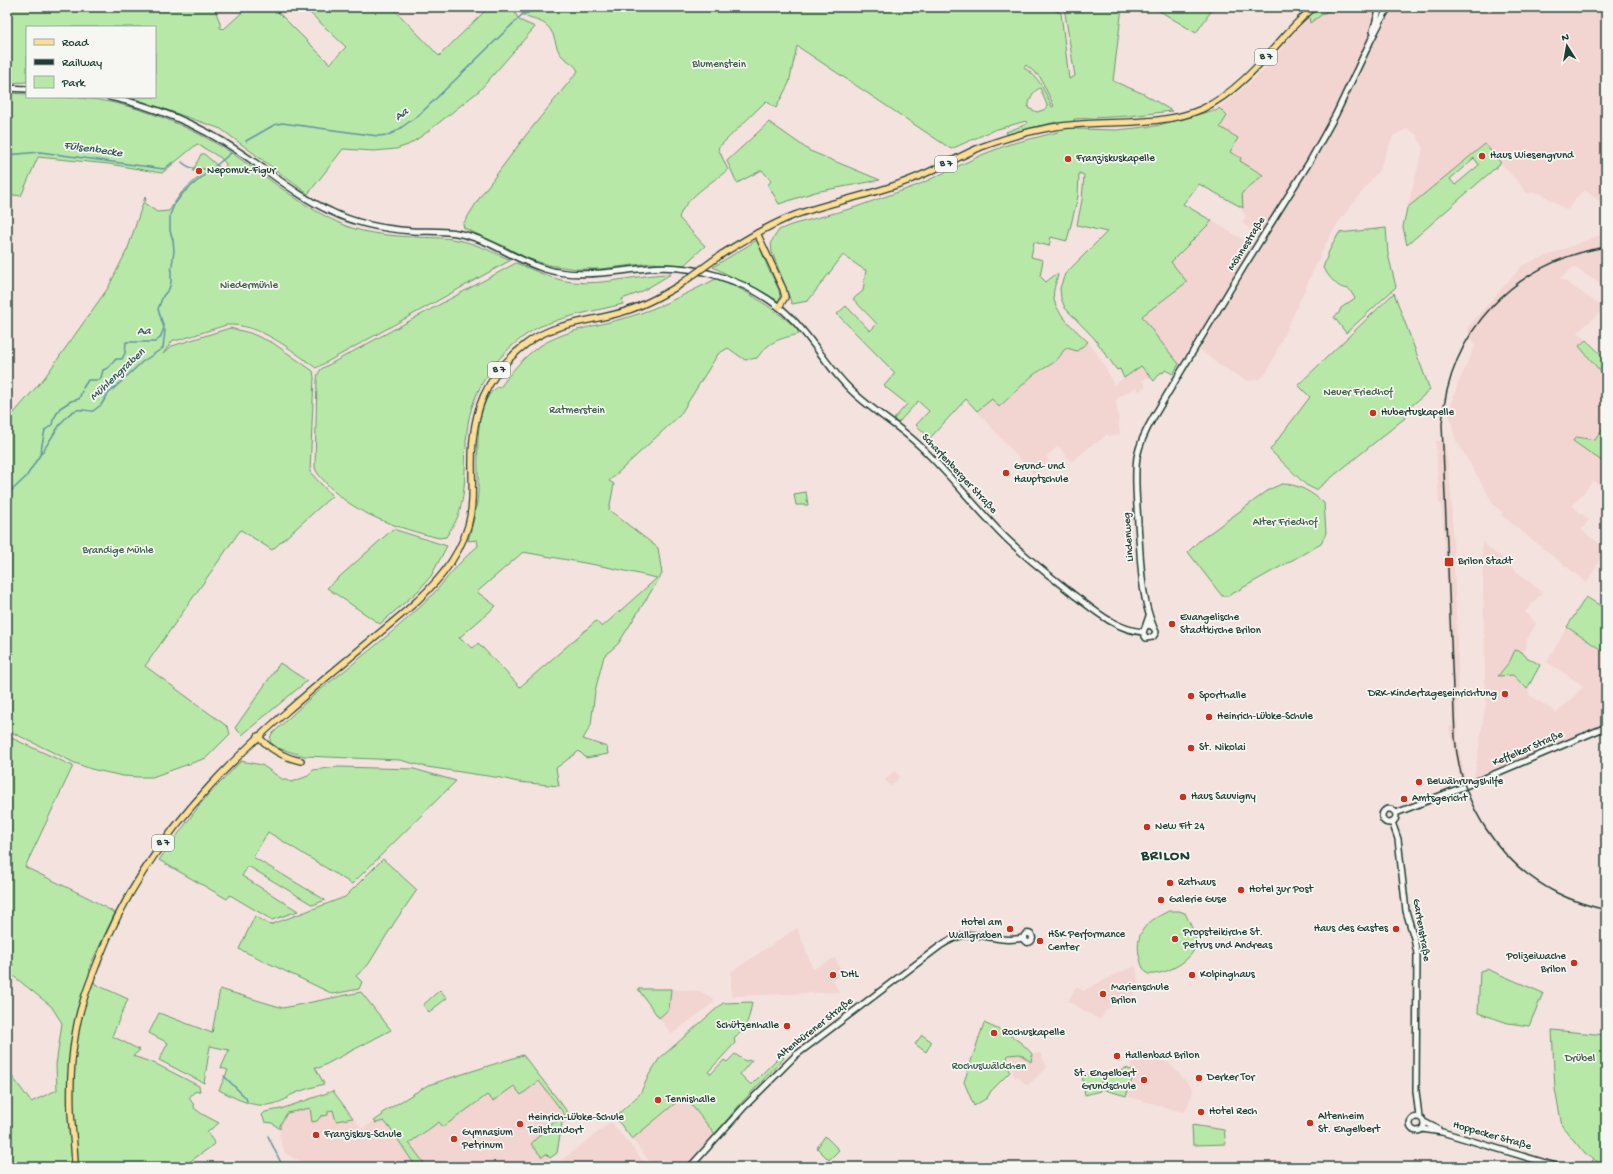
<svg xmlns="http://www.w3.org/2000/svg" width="1613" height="1174" font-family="'Gochi Hand',sans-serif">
	<rect width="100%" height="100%" fill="#f4e2de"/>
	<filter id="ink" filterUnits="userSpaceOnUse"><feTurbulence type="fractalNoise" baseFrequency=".025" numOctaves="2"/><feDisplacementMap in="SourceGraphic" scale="8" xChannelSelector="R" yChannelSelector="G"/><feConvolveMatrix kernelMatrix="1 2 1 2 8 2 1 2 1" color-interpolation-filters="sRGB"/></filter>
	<g filter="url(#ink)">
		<path fill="#f2d4d0" d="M1301,7H1606V205L1584,190L1576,198L1567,210L1540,193H1527L1485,144L1407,208L1423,149L1417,135L1408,129L1400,132L1393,136L1379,170L1337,224L1326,243L1267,372L1259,379L1248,381L1219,365L1192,343L1179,364L1157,337L1142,316L1186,282L1171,262L1212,221L1252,245L1259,234L1242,223L1246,216L1242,210L1241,193L1262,174L1240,161L1241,158L1230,151L1238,138L1220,127L1227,116L1219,108L1262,72L1308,17Z
			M1606,230V288L1574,267L1560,278L1605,308L1578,332L1586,340L1579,346L1606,378V424L1595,440L1576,437L1573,441L1606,464V476L1600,485L1593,481L1572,506L1589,520L1581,530L1606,549V560L1601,557L1587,583L1501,515L1503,513L1494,505L1455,438L1449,411L1457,386L1475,346L1467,328L1523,265L1600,235Z
			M1088,342L1096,352L1111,378L1113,386L1141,365L1150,376L1142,381L1146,386L1139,391L1136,387L1116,399L1120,434L1109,436L1107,434L1096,444L1094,443L1072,462L1058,446L1046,457L1049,461L1034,475L977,411L992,399L999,407L1033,375L1049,366L1060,357L1063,351L1067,348L1077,351Z
			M1445,440L1451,494L1458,668L1457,709L1458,743L1466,783L1462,784L1449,727L1453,726L1450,645L1443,520L1441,504L1439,503L1436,441Z
			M1482,542L1542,593L1525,612L1536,624L1526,641V649L1522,652L1515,650L1510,661L1498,675H1513L1524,688L1527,689L1529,686V695L1557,713L1584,686L1547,662L1567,627L1606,653V726L1527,760L1498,767L1474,778L1486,703Z
			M894,771L900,776L891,786L885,780Z
			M797,928L813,969L835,958L843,974L833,980L839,992L731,996V972Z
			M1136,966L1139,991L1127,997V1000L1117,1002L1106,1010L1100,1020L1068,1001L1076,987L1083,991L1116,974Z
			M671,989L699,991L713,998L714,1000L713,1003L672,1034L659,1018L669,1009Z
			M1138,1048L1170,1064L1192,1088L1193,1091L1185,1112L1175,1110L1102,1089L1105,1073L1121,1072L1125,1068L1130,1069Z
			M1040,1053L1047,1067L1027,1086L1018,1076L1015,1078L1009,1062L1010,1055Z
			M539,1081L565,1115L553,1123L546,1154L550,1158L538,1167H455L448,1159L438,1167H427L409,1143L439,1122L443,1127L487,1094L493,1101L514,1086L521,1095Z
			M684,1096L715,1134L700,1152L684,1167H654L632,1139Z
			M310,1108L320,1116L327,1111L333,1110L336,1121L353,1118L362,1129L374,1121L376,1123L384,1121L393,1132L416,1167H302L303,1161L293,1158L285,1153L280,1138V1126L287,1113Z
			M611,1122L645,1163L639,1167H553Z"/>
		<path fill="#b8e8a8" stroke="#6c926e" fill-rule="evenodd" d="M7,7H214L220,23V28L224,29L248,7H273L330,64L346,47L309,12L314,7H392L439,56L489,7H512L519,20L535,27L479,91L422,136L408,145L396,149L374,151L343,149L308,194L221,129L130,97H155V27H27V82L7,83Z
			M517,7H1047L1061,13L1069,79L1075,76L1064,7H1122L1113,81L1144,94L1172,111L1129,116L1074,119L1076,129L1117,130L1155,126L1211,111H1216L1219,108L1227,116L1220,127L1238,138L1230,152L1241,158L1240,161L1263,175L1242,193L1243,208L1199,184L1183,204L1212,221L1171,262L1187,282L1142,316L1157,337L1179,364L1173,374L1165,370L1163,373L1161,372L1154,381L1141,366L1124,378L1120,369L1117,370L1094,338L1065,308L1061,298L1060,288L1065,274L1107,232L1077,225L1082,200L1084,175L1079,173L1078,196L1067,241L1051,237L1049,246L1034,242L1031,257L1043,260L1040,276L1046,282L1056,274L1058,275C1056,283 1052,292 1054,300C1058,316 1077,331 1088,342L1077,351L1067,348L1063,351C1057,365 1043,367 1032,376C1021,386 1010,397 999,407L992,399L977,411L966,399L930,438L916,425L929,411L918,401L898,423L894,419L907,404L884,386L895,373L837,314L846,306L870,331L877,324L853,299L863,291L866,270L863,269L843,255L808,301L792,304L772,252L771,242L779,230L791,225L853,208L918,185L984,154L1010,144L1058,132L1056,122L1007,134L1006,132L1027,124L1026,121L994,130L951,149L797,46L789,83L777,106L776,108L766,101L718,148L728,170C713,181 683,200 679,218L705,246L684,265L650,263L600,269H577L548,265L527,258L504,246L464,228L463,224L482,194L526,135L578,71C574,62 563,60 559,52C554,42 555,31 545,24C533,17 525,21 517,7ZM1026,65L1040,77L1054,106L1052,107C1045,92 1039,76 1024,68ZM1040,88L1047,105L1046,109L1037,112L1028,108C1030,100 1031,92 1040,88Z
			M1153,7H1214L1196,33Z
			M1321,7H1345L1327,11L1310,23L1309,16Z
			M7,93L27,94V97C48,97 69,97 91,99C141,105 197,129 239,158C274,182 307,210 346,226C367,234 393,236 415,237C429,238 443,237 457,240C476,243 494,253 511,260L316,368C290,349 259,323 226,325L179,340H173L163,354L172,346L230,328L250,333L273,343L313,371L314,377L310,472L332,496L272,550L241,530L239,532L145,666L228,727L230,734L206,758L152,777H139L123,776L91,769L75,763L7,730V421L45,377L108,288L128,248L145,197L146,200L144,203L157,212L169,211L181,193L202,174L193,171L201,154H204L225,172L226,164L221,158L197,144L162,173L109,164L38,157L21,196L7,194Z
			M769,122L810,151L880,180L815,192L779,204L768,185L771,181L762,170L737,183L727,161Z
			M1485,144L1501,163L1407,245L1403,227L1407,208ZM1474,158L1479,165L1455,185L1450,179Z
			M1386,228L1388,254L1396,287L1346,333L1334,317L1339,313L1341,308L1355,298L1349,289C1337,289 1330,277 1323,268L1329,251L1339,233Z
			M757,240L768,268L779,290L780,297L779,301L713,267Z
			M516,263C534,270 553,280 572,282C605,286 638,274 671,274L641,292L622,299L623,304C599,310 575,314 552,322C547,324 540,326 535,329C499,350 471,389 467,431C464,458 467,485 460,510C458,519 451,529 446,537L439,538C399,528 354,515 326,483C322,478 317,474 315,468L317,379L318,374L321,369Z
			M716,279C746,288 771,308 796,327L799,334C779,339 769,341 757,358L745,360L728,348L718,354L680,415L609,481L614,484L609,510L658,548L662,574L618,644L604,656L595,691L591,725L583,739L607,747L608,754L586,758L579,751L556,768L559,786L518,782L501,778L427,767L400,760L304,756L278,748L270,742L271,735C287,720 303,704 320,690C353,664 386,638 417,610C440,590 455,564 478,546L477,540L468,541C472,526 477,509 478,493C479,464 473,421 489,395C491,392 495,389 498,387L500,388C510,373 524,356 540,346C570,327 608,325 641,313C667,304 691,291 716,279ZM523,552L607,567L657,578L602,627L596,621L520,687L478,643L473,648L459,638L496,606L477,592Z
			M1394,293L1430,390L1403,413L1405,418L1316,490L1306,485L1270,450L1310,397L1298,385Z
			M1586,340L1606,359V378L1579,346Z
			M1606,424V464L1573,441L1576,437L1595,440Z
			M1282,484C1299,484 1311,492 1324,503L1326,533L1321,544L1228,596H1222L1188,552L1199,541L1270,489Z
			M806,492L808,505H796L794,494Z
			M393,529L447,546L431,576L418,591L380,624L327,588Z
			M1586,597L1606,609V653L1567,627Z
			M1515,650L1522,652L1525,656L1540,665L1527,689L1513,675L1498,676L1510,661Z
			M280,663L307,681L242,735L235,728Z
			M7,736L73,766L25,867L89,898L115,913L89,968L95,984L128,999L112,1036L140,1050L133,1056L156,1064L199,1086L200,1091L194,1092L189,1098L194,1105V1108L202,1114L219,1123L207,1132L215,1144L182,1167H7V1076L11,1075L31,1102L57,1090L56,1065L62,1023L51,1006L7,971Z
			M241,761L262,765L282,779L292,782L308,776L313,770L338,767L414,769L456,781L352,884L268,832L253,857L325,900L313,905L248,866L242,876L298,911L272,920L230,895L227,899L159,860L202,802Z
			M383,859L417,890L396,920L368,965L356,976L362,982L359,989L333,994L239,949L255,916L270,925L345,897Z
			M1169,911H1179L1185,913C1189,922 1195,932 1196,942C1196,960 1164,976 1148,974C1142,969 1141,963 1139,955C1135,930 1148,921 1169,911Z
			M1487,969L1543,993L1529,1026L1508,1023L1478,1013L1480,971Z
			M220,989L283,1008L361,992L391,1030L319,1068L315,1067L324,1084C314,1087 301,1090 291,1095C289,1096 287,1099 284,1100C260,1112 241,1101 219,1090L228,1070L221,1068L229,1050L210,1046L204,1083L159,1060L168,1043L149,1033L159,1013L212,1033Z
			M638,989H671L669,1009L659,1018Z
			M440,990L447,998L429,1012L423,1005Z
			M752,1002C749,1020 747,1027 734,1039L735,1043L708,1072L711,1074L724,1060L727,1062L735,1054L745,1061L752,1060L740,1074L751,1085L782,1054L784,1058L742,1102L715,1134L684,1096L632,1139L615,1117L640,1094L649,1075L659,1059L723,1003Z
			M984,1023C1004,1032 1018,1037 1032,1054L1031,1062L1020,1054L1008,1055L1007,1062L1010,1072L991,1091L987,1098L974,1106L964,1082Z
			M1552,1030L1606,1035V1167L1585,1154L1562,1126L1555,1089Z
			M922,1035L931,1041V1043L926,1052L915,1044Z
			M523,1055L570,1115L562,1123L557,1153L550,1158L546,1154L542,1157L531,1144L552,1122L554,1123L565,1115L539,1081L521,1095L514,1086L493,1101L487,1095L443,1127L439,1122L409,1143L427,1167H416L393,1132L384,1121L376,1123L374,1121L383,1115L382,1113L428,1085Z
			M1125,1068L1135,1071L1126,1096L1102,1089L1105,1073L1121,1072Z
			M1102,1073L1100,1091L1085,1095L1082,1075Z
			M333,1091L353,1118L336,1121L333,1110L328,1111V1115L321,1116L317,1121L312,1122L310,1108L287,1113L280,1125V1129L272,1123L265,1122L262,1115L265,1112L281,1109Z
			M1192,1125L1224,1130L1226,1144L1193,1145Z
			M825,1136L839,1150L829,1160L817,1148Z"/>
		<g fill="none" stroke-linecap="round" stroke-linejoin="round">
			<path stroke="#6093a3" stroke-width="1.5" d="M246,141L274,125L282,123L378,136L388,135L395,132L420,114L523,14L528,13L532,7
				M7,155L40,152L164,169L173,162
				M182,162C190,170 199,169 209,169
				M83,388L88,380H99L101,378L103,370L108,368L116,359H122L125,353L126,342H155L160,338L164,328L158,309L163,296L169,289L171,282V272L174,251L173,240L170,231V215L174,205L183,193L231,153
				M40,455C49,444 63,413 77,410C82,409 88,411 93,411L101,405L108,394L142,362L163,348L165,330
				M7,495L26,477L40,455L45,430L52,425L53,420L60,408L71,401L79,399L82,391
				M224,1076L246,1098L247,1101
				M268,1136L283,1167"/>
			<g stroke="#1f3d34" stroke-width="8">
				<path id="secondary" d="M1373,31L1380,7
					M7,88L27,89
					M110,97C156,107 199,125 238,151C269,171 297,196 330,211C356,224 383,229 412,231C428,232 445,230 461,234C491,240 515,260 545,269C578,279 613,271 648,268C693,264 743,279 779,307C807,329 822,360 846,385C868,409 898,424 921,447C949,474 973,504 1000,532C1022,555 1049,575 1074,595C1094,610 1116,630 1143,632
					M1146,626L1150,625L1154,628L1156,632L1153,637L1146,638L1143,633L1149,616
					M1154,628C1140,596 1141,558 1138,524C1137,501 1134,479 1137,457C1140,442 1146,430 1153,418L1243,268L1310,161L1336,114L1371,40L1385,13L1389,7
					M1382 816a7 7 0 1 1 14 0a7 7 0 1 1-14 0Z
					M1396,813L1473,783L1606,727
					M1392,822L1398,839L1406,911L1414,938L1417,954L1416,1091L1419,1117
					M1023.5 938a4.5 4.5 0 1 1 9 0a4.5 4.5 0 1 1-9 0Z
					M1410 1124a7 7 0 1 1 14 0a7 7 0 1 1-14 0Z
					M1424,1122L1438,1129
					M1422,1129L1442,1132L1559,1167
					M690,1167L744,1107L796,1055L940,946C975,922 989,945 1023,938"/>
			</g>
			<g stroke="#1f3d34" stroke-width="8">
				<path id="primary" d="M1384,7H1389
					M1414,7L1425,8L1432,7
					M1431,7H1457
					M757,233L783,289L785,297L779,307
					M722,254C745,240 769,225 795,215C833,201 874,195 912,179C936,170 958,157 981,147C1003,139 1025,132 1048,128C1097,118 1157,129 1202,109C1234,94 1259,65 1282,39C1292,28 1302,16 1315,7
					M258,736C270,750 283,757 301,761
					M75,1167C75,1149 72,1130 71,1112C70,1085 71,1057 76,1030C80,1006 89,984 98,961C157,806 284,714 407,610C433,587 458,561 468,526C474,505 472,484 472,462C472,411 485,376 526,344C555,321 593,322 626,311C645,305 661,296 678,286"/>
			</g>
			<use href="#secondary" stroke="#f6f6f2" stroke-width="5"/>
			<use href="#primary" stroke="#fedd96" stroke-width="5.5"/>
			<path stroke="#1f3d34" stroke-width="1.5" d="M1606,247C1515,261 1448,332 1442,424L1455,737C1460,803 1498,863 1557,893C1573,901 1589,906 1606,910"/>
			<g stroke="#1f3d34" stroke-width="8" stroke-linecap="butt">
				<path id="primary-bridge" d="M678,286L722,254"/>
			</g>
			<use href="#primary-bridge" stroke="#fedd96" stroke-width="5.5"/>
		</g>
	</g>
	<g fill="#c8321e" stroke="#f6f6f2" stroke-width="1.5">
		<circle cx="1482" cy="156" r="4"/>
		<circle cx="1068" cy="159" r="4"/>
		<circle cx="199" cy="171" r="4"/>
		<circle cx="1373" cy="413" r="4"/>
		<circle cx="1006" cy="473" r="4"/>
		<rect x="1444" y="557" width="10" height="10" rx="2"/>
		<circle cx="1172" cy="624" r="4"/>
		<circle cx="1505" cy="694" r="4"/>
		<circle cx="1191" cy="696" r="4"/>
		<circle cx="1209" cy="717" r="4"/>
		<circle cx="1191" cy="748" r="4"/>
		<circle cx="1419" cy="782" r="4"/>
		<circle cx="1183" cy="797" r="4"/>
		<circle cx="1404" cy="799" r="4"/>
		<circle cx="1147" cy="827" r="4"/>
		<circle cx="1170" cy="883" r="4"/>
		<circle cx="1241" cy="890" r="4"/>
		<circle cx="1161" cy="900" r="4"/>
		<circle cx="1010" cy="929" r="4"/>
		<circle cx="1396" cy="929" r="4"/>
		<circle cx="1175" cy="939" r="4"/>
		<circle cx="1040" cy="941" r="4"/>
		<circle cx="1574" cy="963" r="4"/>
		<circle cx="833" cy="975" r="4"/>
		<circle cx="1192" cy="975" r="4"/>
		<circle cx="1103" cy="994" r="4"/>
		<circle cx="787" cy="1026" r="4"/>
		<circle cx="994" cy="1033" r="4"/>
		<circle cx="1117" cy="1056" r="4"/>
		<circle cx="1199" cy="1078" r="4"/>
		<circle cx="1144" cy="1080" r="4"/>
		<circle cx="658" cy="1100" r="4"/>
		<circle cx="1201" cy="1112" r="4"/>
		<circle cx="1310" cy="1123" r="4"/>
		<circle cx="520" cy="1124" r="4"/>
		<circle cx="316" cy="1135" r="4"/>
		<circle cx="454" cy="1139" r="4"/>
	</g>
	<g text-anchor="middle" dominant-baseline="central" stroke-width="3.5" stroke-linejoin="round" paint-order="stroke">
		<g fill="#f6f6f2" stroke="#60746d" stroke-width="1">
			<rect x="1255" y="49" width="22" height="16" rx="3"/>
			<rect x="935" y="156" width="22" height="16" rx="3"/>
			<rect x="488" y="362" width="22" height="16" rx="3"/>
			<rect x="152" y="835" width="22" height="16" rx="3"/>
		</g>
		<g font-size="10" font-weight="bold" fill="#1f3d34">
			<text x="1266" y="57">B 7</text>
			<text x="946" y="164">B 7</text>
			<text x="499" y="370">B 7</text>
			<text x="163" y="843">B 7</text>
		</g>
		<g font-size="11" fill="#3e5f4b" stroke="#f6f6f2">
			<text x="719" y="65">Blumenstein</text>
			<text x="249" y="286">Niedermühle</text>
			<text x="1358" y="393">Neuer Friedhof</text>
			<text x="577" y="411">Ratmerstein</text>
			<text x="1285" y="523">Alter Friedhof</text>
			<text x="118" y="551">Brandige Mühle</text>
			<text x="1580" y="1059">Drübel</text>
			<text x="989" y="1067">Rochuswäldchen</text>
		</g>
		<g font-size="11" fill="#1f3d34" stroke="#f6f6f2" text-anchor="start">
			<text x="1490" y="156">Haus Wiesengrund</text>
			<text x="1076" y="159">Franziskuskapelle</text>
			<text x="207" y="171">Nepomuk-Figur</text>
			<text x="1381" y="413">Hubertuskapelle</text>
			<text x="1014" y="467">Grund- und<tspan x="1014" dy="13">Hauptschule</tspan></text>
			<text x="1458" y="562">Brilon Stadt</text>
			<text x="1180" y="618">Evangelische<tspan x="1180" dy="13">Stadtkirche Brilon</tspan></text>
			<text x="1497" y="694" text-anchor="end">DRK-Kindertageseinrichtung</text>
			<text x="1199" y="696">Sporthalle</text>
			<text x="1217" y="717">Heinrich-Lübke-Schule</text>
			<text x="1199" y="748">St. Nikolai</text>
			<text x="1427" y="782">Bewährungshilfe</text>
			<text x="1191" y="797">Haus Sauvigny</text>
			<text x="1412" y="799">Amtsgericht</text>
			<text x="1155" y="827">New Fit 24</text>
			<text x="1178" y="883">Rathaus</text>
			<text x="1249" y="890">Hotel zur Post</text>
			<text x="1169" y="900">Galerie Guse</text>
			<text x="1002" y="923" text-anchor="end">Hotel am<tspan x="1002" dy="13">Wallgraben</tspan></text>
			<text x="1388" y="929" text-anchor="end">Haus des Gastes</text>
			<text x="1183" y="933">Propsteikirche St.<tspan x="1183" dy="13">Petrus und Andreas</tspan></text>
			<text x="1048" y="935">HSK Performance<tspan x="1048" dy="13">Center</tspan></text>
			<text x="1566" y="957" text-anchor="end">Polizeiwache<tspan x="1566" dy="13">Brilon</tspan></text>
			<text x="841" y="975">DHL</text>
			<text x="1200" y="975">Kolpinghaus</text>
			<text x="1111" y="988">Marienschule<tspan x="1111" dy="13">Brilon</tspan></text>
			<text x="779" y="1026" text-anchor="end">Schützenhalle</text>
			<text x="1002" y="1033">Rochuskapelle</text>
			<text x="1125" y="1056">Hallenbad Brilon</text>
			<text x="1136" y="1074" text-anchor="end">St. Engelbert<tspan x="1136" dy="13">Grundschule</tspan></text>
			<text x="1207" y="1078">Derker Tor</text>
			<text x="666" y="1100">Tennishalle</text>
			<text x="1209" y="1112">Hotel Rech</text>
			<text x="1318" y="1117">Altenheim<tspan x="1318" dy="13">St. Engelbert</tspan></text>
			<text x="528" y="1118">Heinrich-Lübke-Schule<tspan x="528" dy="13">Teilstandort</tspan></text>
			<text x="462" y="1133">Gymnasium<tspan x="462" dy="13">Petrinum</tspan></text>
			<text x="324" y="1135">Franziskus-Schule</text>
		</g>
		<g font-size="11" fill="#1f3d34" stroke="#f6f6f2">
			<text transform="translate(1247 244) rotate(-58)">Möhnestraße</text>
			<text transform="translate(959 474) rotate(47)">Scharfenberger Straße</text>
			<text transform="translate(1129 537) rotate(-94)">Lindenweg</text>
			<text transform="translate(1528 749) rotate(-23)">Keffelker Straße</text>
			<text transform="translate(1421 930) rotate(80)">Gartenstraße</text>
			<text transform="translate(815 1029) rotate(-38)">Altenbürener Straße</text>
			<text transform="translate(1492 1136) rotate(16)">Hoppecker Straße</text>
		</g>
		<g font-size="12" font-style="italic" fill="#355a59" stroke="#f6f6f2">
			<text transform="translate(402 115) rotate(-37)">Aa</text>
			<text transform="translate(93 150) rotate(8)">Fülsenbecke</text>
			<text transform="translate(144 332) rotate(-3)">Aa</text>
			<text transform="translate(118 375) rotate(-43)">Mühlengraben</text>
		</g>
		<g font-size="15" font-weight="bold" letter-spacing="1" fill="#1f3d34" stroke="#f6f6f2">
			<text x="1166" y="856">BRILON</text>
		</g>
	</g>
	<rect width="1613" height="1174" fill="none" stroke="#f6f6f2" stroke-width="24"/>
	<rect x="12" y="12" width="1589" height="1150" fill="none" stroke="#1f3d34" stroke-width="1.5" filter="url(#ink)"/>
	<rect x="26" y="26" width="130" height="72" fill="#f6f6f2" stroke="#a0aca6"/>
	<rect x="34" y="39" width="20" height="6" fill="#fedd96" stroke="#a0aca6"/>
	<text x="62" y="46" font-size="12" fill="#1f3d34">Road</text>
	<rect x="34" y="59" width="20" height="6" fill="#1f3d34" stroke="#a0aca6"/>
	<text x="62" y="66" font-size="12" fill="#1f3d34">Railway</text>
	<rect x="34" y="76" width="20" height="12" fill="#b8e8a8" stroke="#a0aca6"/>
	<text x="62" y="86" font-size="12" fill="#1f3d34">Park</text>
	<g transform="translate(1567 46) rotate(349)" stroke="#f6f6f2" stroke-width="3" paint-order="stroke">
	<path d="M0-3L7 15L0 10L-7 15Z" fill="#1f3d34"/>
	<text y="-6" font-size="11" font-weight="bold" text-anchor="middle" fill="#1f3d34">N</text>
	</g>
</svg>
